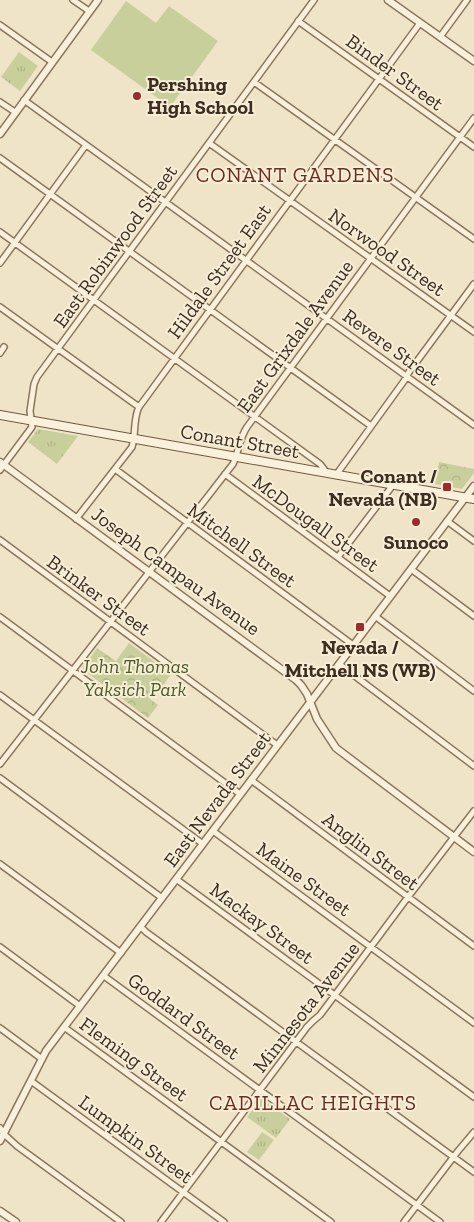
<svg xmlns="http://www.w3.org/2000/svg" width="474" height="1222" font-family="'Zilla Slab',serif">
	<defs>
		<pattern id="grass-tufts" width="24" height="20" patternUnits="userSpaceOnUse" patternTransform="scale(1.25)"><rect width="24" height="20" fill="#c9cf9b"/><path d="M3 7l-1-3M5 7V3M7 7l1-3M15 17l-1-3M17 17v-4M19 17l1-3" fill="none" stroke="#aeb285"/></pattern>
		<pattern id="forest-crowns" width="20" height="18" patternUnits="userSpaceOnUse" patternTransform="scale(1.25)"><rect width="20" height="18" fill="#c9cf9b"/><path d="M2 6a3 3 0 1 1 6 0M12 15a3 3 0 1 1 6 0" fill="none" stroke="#aeb285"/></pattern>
	</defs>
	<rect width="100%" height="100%" fill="#f0e4c8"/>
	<path fill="url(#grass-tufts)" d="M19,52L38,66L20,91L1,77Z
		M38,429L78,436L57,464L28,442Z
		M261,1098L290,1119L276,1138L247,1117Z
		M262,1132L274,1140L259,1160L247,1152Z"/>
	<path fill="url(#forest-crowns)" d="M439,462L474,469V473L462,489L435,484Z
		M129,643L171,674L158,693L155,691L149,698L158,705L148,718L82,669L97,648L116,661Z"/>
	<path fill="#c9cf9b" d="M126,1L156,23L169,6L218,41L170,107L91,50Z"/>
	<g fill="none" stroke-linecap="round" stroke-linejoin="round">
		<g stroke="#8d765c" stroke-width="8">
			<path id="minor" d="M73,0L89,11
				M298,21L474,147
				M0,25L52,62
				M440,37L467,0
				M254,82L474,239
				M24,100L474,425
				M0,102L15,112
				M209,143L474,332
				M0,158L371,426
				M0,232L320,464L327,473
				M0,263L86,145
				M0,307L139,407
				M0,353L4,347
				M115,469L353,645
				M0,470L32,427L30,411L34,384L37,377L314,0
				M225,474L390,596
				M336,475L404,381L409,372L474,284
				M76,519L132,447C136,434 133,419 139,407L420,23
				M447,521L474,541
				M0,540L277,745
				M338,557L393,485
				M411,569L474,616
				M375,616L474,691
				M0,617L240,794
				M339,664L474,766
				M0,695L203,844
				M0,764L233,464C239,451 239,439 247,427L474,118
				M0,778L162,898
				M251,780L474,946
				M213,831L474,1023
				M0,864L121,953
				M176,879L474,1097
				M141,927L146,932L474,1172
				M0,947L80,1006
				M104,976L440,1222
				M64,1027L331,1222
				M0,1028L42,1059
				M31,1081L224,1222
				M0,1128L4,1134L17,1146L121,1222
				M161,1222L307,1027L313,1021L320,1015L335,995L408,897L474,811
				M404,1222L458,1151L474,1132"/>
		</g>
		<g stroke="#8d765c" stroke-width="9">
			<path id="tertiary" d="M388,0L474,61
				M0,134L98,0
				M0,462L296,680L301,685L307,694L317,719L336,748L474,852
				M0,1141L46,1051L474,486
				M0,1211L16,1222"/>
		</g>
		<g stroke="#6f573f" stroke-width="10">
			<path id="secondary" d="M0,415L474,499"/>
		</g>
		<use href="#minor" stroke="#faf1dc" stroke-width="5"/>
		<use href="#tertiary" stroke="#faf1dc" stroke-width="6"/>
		<use href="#secondary" stroke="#faf1dc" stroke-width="8"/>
	</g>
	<g fill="#9e2a2b" stroke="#f7eed8" stroke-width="2">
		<circle cx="137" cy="96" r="5"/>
		<rect x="442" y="482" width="10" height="10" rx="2.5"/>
		<circle cx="416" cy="522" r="5"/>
		<rect x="355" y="622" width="10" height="10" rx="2.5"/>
	</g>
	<g text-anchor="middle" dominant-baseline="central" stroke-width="4" stroke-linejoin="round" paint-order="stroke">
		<g font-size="20" fill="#3d2e20" stroke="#f7eed8">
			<text transform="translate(395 72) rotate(36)">Binder Street</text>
			<text transform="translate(115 246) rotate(-54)">East Robinwood Street</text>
			<text transform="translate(387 252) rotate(35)">Norwood Street</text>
			<text transform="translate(219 271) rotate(-54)">Hildale Street East</text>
			<text transform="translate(295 336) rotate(-54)">East Grixdale Avenue</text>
			<text transform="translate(392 347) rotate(36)">Revere Street</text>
			<text transform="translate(240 441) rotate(10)">Conant Street</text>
			<text transform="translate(316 523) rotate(36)">McDougall Street</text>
			<text transform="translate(242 545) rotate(36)">Mitchell Street</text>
			<text transform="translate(176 571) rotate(36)">Joseph Campau Avenue</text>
			<text transform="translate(99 595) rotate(36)">Brinker Street</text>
			<text transform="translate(217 799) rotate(-53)">East Nevada Street</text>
			<text transform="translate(371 851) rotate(37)">Anglin Street</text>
			<text transform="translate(304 879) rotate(36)">Maine Street</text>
			<text transform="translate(262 923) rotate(36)">Mackay Street</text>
			<text transform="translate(306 1007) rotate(-52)">Minnesota Avenue</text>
			<text transform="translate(184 1016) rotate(36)">Goddard Street</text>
			<text transform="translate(134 1059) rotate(36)">Fleming Street</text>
			<text transform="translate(136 1139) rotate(36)">Lumpkin Street</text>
		</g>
		<g font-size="20" font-weight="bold" fill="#3d2e20" stroke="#f7eed8">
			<text x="147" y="84" text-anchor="start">Pershing<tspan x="147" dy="23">High School</tspan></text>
			<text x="437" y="476" text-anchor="end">Conant /<tspan x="437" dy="23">Nevada (NB)</tspan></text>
			<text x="416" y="542">Sunoco</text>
			<text x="360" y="647">Nevada /<tspan x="360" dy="23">Mitchell NS (WB)</tspan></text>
		</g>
		<g font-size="20" font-style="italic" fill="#4d5a26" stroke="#f7eed8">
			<text x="135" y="666">John Thomas<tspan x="135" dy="23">Yaksich Park</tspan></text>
		</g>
		<g font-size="21" letter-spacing="1" fill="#6b2e1e" stroke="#f7eed8">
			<text x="295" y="174">CONANT GARDENS</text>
			<text x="313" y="1102">CADILLAC HEIGHTS</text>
		</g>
	</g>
</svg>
